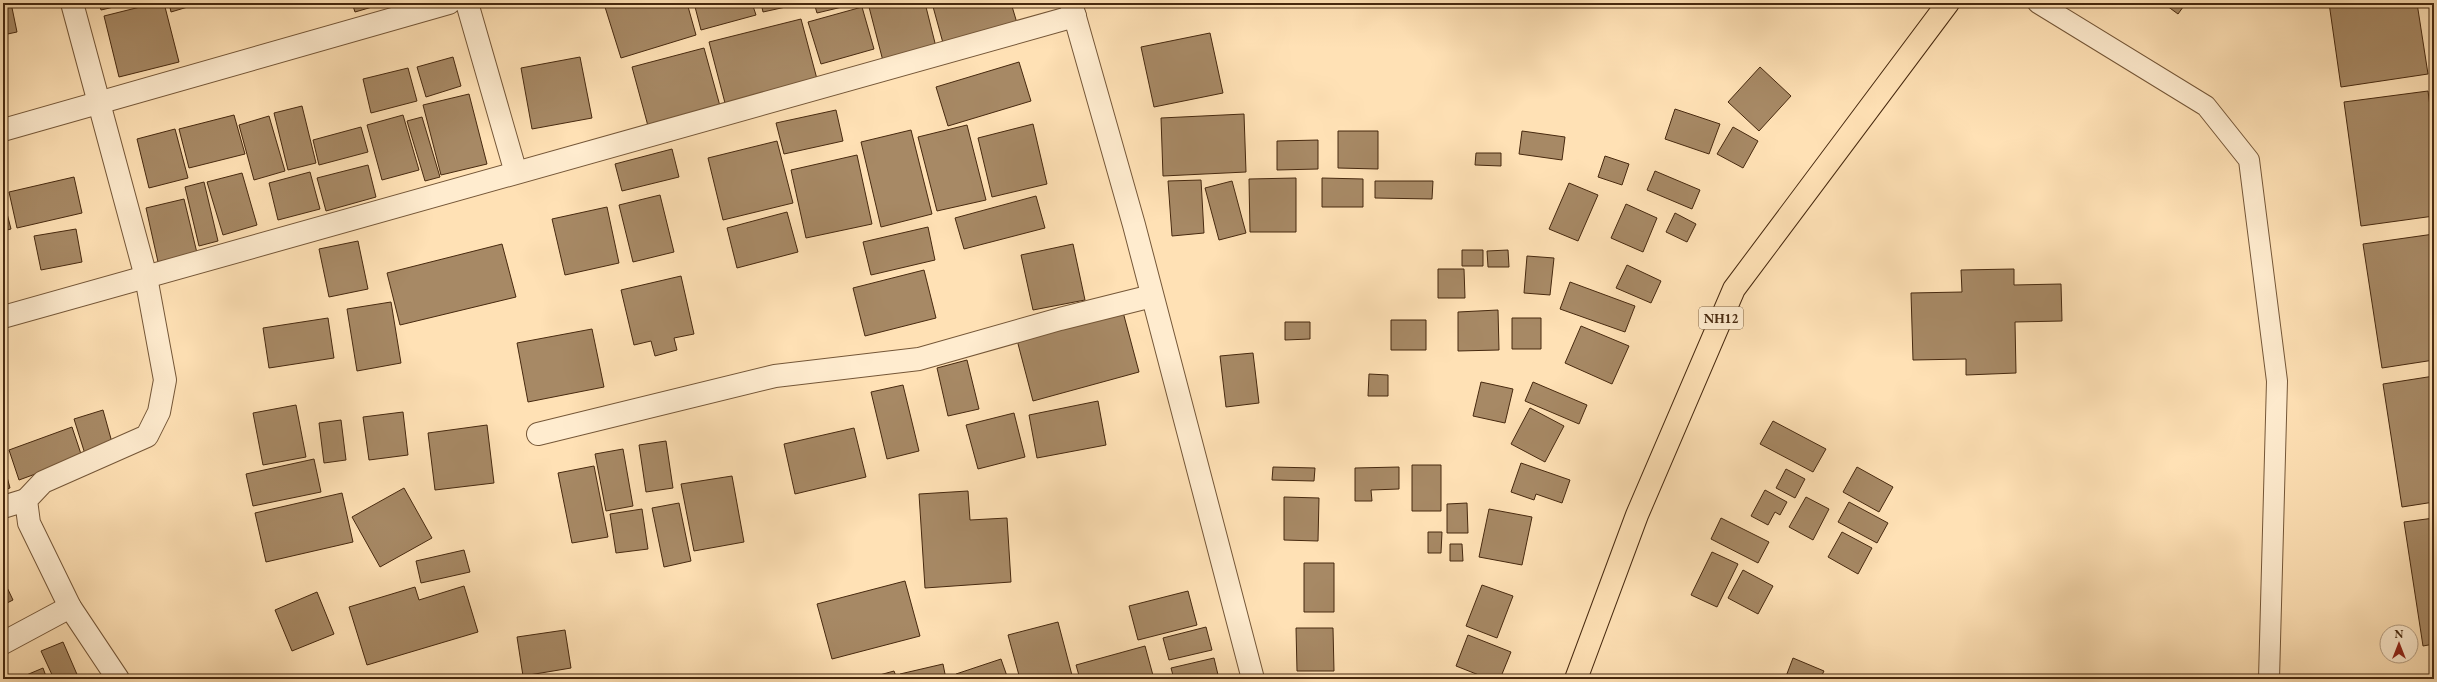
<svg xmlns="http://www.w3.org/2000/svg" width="2437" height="682" font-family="'EB Garamond',serif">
	<rect width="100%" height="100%" fill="#ffe1b5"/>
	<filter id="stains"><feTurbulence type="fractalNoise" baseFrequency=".005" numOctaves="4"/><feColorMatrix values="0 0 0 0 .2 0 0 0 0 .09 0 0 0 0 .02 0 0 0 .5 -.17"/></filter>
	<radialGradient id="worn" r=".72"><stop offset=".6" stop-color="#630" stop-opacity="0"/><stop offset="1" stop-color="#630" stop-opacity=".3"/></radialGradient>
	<path fill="#a78965" stroke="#47290f" d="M3,3H11L17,32L3,35Z
		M99,3H131L101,10Z
		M156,3H164L179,62L119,77L104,16Z
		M169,3H201L171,12Z
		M352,3H386L355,12Z
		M620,3H687L696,35L621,58L605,7Z
		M694,3H752L756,15L701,30Z
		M761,3H804L763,12Z
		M814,3H859L817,13Z
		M884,3H925L936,47L883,61L869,7Z
		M932,3H1011L1017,23L943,43Z
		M1667,3H1687V6Z
		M2163,3H2186L2178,14Z
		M2329,3H2417L2428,74L2341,87Z
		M862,7L874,49L821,64L808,22Z
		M801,19L817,79L725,103L709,42Z
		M1210,33L1223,93L1154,107L1141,47Z
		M704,48L720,106L648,126L632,67Z
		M453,57L461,86L426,97L417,67Z
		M580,57L592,118L532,129L521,68Z
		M1019,62L1031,101L948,126L936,87Z
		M1760,67L1791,96L1759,131L1728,102Z
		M408,68L417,101L371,113L363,79Z
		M2428,91L2434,137V216L2361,226L2344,102Z
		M469,94L487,164L441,175L423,105Z
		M302,106L316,163L288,170L274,113Z
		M1675,109L1720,124L1709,154L1665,139Z
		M836,110L843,141L784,154L776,123Z
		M1244,114L1246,172L1163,176L1161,118Z
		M234,115L245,154L189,168L179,129Z
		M403,115L419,170L382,180L367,125Z
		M269,116L285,171L254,180L239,125Z
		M422,117L440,177L425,181L407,121Z
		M1033,124L1047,184L992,197L978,138Z
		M967,125L986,200L937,211L918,137Z
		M361,127L368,152L319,165L313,140Z
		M1733,127L1758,141L1743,168L1717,154Z
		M175,129L188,178L149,188L137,139Z
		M911,130L932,214L881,227L861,142Z
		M1338,131H1378V169L1338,168Z
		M1522,131L1565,137L1562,160L1519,154Z
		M1318,140V169L1277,170V141Z
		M777,141L793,203L723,220L708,158Z
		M672,149L679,177L622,191L615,164Z
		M1476,153H1501V166L1475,165Z
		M857,155L872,224L806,238L791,170Z
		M1605,156L1629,164L1622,185L1598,177Z
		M368,165L376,197L326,211L317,178Z
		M1655,171L1700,190L1692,209L1647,190Z
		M310,172L320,209L278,220L269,183Z
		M242,173L257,225L223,235L207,182Z
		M74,177L82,213L17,228L9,192Z
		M1296,178V232H1250L1249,179Z
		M1322,178L1363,179V207H1322Z
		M1201,180L1204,233L1172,236L1168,181Z
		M1232,181L1246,233L1219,240L1205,188Z
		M1375,181H1433L1432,199L1375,198Z
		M204,182L218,241L199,246L185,187Z
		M1569,183L1598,195L1578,241L1549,229Z
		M660,195L674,252L633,262L619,205Z
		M1036,196L1045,228L964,249L955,218Z
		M3,198L11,229L3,231Z
		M184,199L197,253L158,262L146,208Z
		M1626,204L1657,218L1643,252L1611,238Z
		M607,207L619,263L565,275L552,219Z
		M787,212L798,252L737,268L727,228Z
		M1675,213L1696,224L1687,242L1666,232Z
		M928,227L935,260L871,275L863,242Z
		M76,229L82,262L41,270L34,236Z
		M2434,234V360L2382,368L2363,244Z
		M358,241L368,289L329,297L319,249Z
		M502,244L516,297L400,325L387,273Z
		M1073,244L1085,300L1033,310L1021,255Z
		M1462,250H1483V266H1462Z
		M1508,250L1509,267H1488L1487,251Z
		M1527,256L1554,258L1550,295L1524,293Z
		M1627,265L1661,281L1651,303L1616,288Z
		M1438,269H1464L1465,298H1438Z
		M2014,269V285L2061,284L2062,321L2015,322L2016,373L1966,375V359L1913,360L1911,293L1962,292L1961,270Z
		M924,270L936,318L865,336L853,288Z
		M681,276L694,334L674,338L677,350L655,356L651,341L634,345L621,290Z
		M1570,282L1635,306L1625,332L1560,309Z
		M391,302L401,363L357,371L347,309Z
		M1498,310L1499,350L1458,351V312Z
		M1123,312L1139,372L1033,401L1017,340Z
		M328,318L334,358L269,368L263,328Z
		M1512,318H1541V349H1512Z
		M1391,320H1426V350H1391Z
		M1285,322H1310V339L1285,340Z
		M1581,326L1629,346L1612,384L1565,363Z
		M592,329L604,387L528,402L517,343Z
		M1253,353L1259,403L1226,407L1220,356Z
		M967,360L979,409L948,416L937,368Z
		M1369,374L1388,375V396H1368Z
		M2434,376V502L2402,507L2383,384Z
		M1481,382L1513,389L1505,423L1473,416Z
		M1533,382L1587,405L1579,424L1525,401Z
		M903,385L919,451L887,459L871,392Z
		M1098,401L1106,445L1037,458L1029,415Z
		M296,405L306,457L263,465L253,413Z
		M1530,408L1564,426L1545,462L1511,444Z
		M103,410L113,446L85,454L74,419Z
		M403,412L408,455L369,460L363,417Z
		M1014,413L1025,457L978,469L966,425Z
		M341,420L346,460L324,463L319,423Z
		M1773,421L1826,449L1813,472L1760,444Z
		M487,425L494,483L435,490L428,433Z
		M72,427L82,457L19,480L9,450Z
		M854,428L866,477L795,494L784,444Z
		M666,441L673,488L646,492L639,445Z
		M623,449L633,506L606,511L595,454Z
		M314,459L321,492L253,506L246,474Z
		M3,462L10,488L3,490Z
		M1521,463L1570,480L1562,503L1536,494L1534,500L1511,492Z
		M1412,465H1441V511H1412Z
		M594,466L608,537L572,543L558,473Z
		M1273,467L1315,468L1314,481L1272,480Z
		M1399,467V489L1371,490L1372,501H1355V468Z
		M1857,467L1893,487L1879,512L1843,492Z
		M1786,469L1805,479L1795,498L1776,488Z
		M732,476L744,542L694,551L681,484Z
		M404,488L432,538L380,567L352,517Z
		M1765,490L1787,502L1780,515L1775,512L1768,525L1751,516Z
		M968,491L970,520L1007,518L1011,582L925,588L919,494Z
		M342,493L353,542L266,562L255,513Z
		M1284,497L1319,498L1318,541L1284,540Z
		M1806,497L1829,509L1813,540L1789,527Z
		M1849,502L1888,523L1877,543L1838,522Z
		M679,503L691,561L664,567L652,508Z
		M1467,503L1468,533H1447V504Z
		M642,509L648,549L616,553L610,514Z
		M1489,509L1532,517L1522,565L1479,557Z
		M1721,518L1769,542L1758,563L1711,539Z
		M2434,518V644L2423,646L2404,522Z
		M1428,532H1442L1441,553H1428Z
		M1842,532L1872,548L1858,574L1828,557Z
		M1450,544H1462L1463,561H1450Z
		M464,550L470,572L421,583L416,561Z
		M1712,552L1738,564L1717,607L1691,595Z
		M1304,563H1334V612H1304Z
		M1743,570L1773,586L1758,614L1728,598Z
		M3,579L13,600L3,605Z
		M905,581L920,636L832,659L817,604Z
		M1482,585L1513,596L1497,638L1466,626Z
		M464,586L478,632L367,665L349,607L415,587L419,600Z
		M1188,591L1197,625L1138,640L1129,606Z
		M317,592L334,634L292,651L275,610Z
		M1058,622L1073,679H1020L1008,635Z
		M1206,627L1212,650L1169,660L1163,638Z
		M1296,628H1333L1334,671H1297Z
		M565,630L571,668L523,676L517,637Z
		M1468,635L1511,652L1500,679H1489L1456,666Z
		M63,642L79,679H54L41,651Z
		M1145,646L1154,679H1080L1076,665Z
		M1214,658L1219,679H1174L1171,668Z
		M1793,658L1824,671L1820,679H1785Z
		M1001,659L1008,679H958L956,674Z
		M943,664L946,679H901L900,674Z
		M43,668L47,679H17Z
		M894,671L897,679H865Z"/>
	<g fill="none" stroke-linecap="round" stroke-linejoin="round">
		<g stroke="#755738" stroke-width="22">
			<path id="service" d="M2038,3L2206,106L2249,160L2277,381L2269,679"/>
		</g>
		<g stroke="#755738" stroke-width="24">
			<path id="minor" d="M467,3L516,173
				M3,130L449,3
				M3,317L1075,16
				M538,434L775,376L919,359L1060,319L1152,296
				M3,507L26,500
				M3,643L70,607"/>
		</g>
		<g stroke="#755738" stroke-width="24">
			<path id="tertiary" d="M72,3L146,277L165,380L159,412L147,436L43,482L26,500L29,523L70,607L118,679
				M1071,3L1134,225L1253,679"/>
		</g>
		<g stroke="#47290f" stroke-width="24">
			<path id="trunk" d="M1576,679L1637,515L1734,289L1948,3"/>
		</g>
		<use href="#service" stroke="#ffeccf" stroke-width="20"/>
		<use href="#minor" stroke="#ffeccf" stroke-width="22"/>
		<use href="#tertiary" stroke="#ffeccf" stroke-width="22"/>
		<use href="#trunk" stroke="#ffe1b5" stroke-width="22"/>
	</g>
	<g text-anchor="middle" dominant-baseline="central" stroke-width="4" stroke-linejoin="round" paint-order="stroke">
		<rect fill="#ffeccf" stroke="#7e6449" stroke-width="1" x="1699" y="307" width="44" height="22" rx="3"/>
		<g font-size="13" font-weight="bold" fill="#47290f">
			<text x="1721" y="318">NH12</text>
		</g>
	</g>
	<rect width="2437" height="682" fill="none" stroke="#ffe1b5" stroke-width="16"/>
	<rect x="4" y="4" width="2429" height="674" fill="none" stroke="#47290f" stroke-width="2"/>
	<rect x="8" y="8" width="2421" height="666" fill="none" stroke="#47290f"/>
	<g transform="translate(2399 644)"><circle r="19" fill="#ffeccf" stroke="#b59e82"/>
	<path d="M0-3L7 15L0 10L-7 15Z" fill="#8f2418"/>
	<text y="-6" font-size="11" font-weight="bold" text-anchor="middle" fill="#47290f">N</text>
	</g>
	<rect width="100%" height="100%" filter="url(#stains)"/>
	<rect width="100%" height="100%" fill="url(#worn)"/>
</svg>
